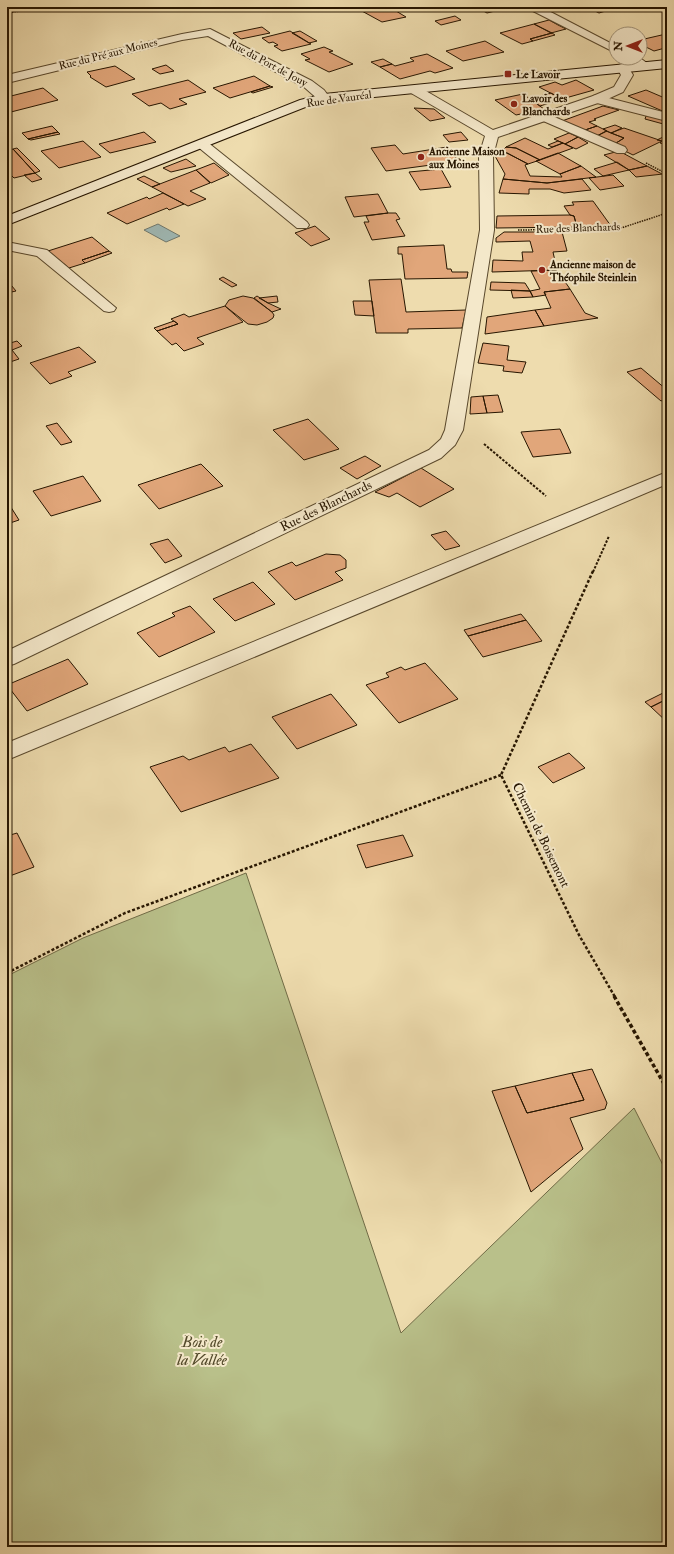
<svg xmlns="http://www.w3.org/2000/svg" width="674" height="1554" font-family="'IM FELL Double Pica',serif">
	<rect width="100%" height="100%" fill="#eedcae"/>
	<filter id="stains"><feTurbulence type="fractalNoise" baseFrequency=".005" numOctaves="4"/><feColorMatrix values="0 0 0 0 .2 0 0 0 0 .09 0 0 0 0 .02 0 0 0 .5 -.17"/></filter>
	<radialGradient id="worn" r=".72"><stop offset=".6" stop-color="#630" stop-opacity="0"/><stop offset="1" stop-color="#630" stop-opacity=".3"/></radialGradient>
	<path fill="#b9c08a" stroke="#706b46" d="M246,873L401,1333L634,1108L667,1173V1547H7V976L83,938Z"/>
	<path fill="#9fb9b6" stroke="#6f786e" d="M158,224L180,236L166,242L144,230Z"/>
	<path fill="#e1a67a" stroke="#271601" d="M362,7H393L398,10L396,11L406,17L382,22L360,10L365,9Z
		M476,7H511L487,13Z
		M587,7H619L599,13Z
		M455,16L461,20L441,25L435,21Z
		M549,20L558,25L566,29L551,33L534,24Z
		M534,24L552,33L530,39L533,41L522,44L500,33Z
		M262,27L270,33L241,39L233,33Z
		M290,31L311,44L282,51L274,46L278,45L273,42L269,43L262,38Z
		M300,31L317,41L309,43L292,33Z
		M552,33L555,35L533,41L530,39Z
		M666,34L667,49L665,48L654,51L640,44V40Z
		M485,41L504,52L463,61L446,51Z
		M324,47L333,51L329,52L353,64L329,72L305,60L310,59L301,54Z
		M427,54L453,68L435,73L430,71L400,79L380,67L392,64L395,66L414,61L410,58Z
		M383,59L392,64L380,67L371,62Z
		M166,65L174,71L160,74L152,69Z
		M115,66L135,79L106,87L90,77L91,76L87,72Z
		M254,76L270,86L230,98L213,88Z
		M188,80L206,92L179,99L187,104L170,109L161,103L149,106L132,94Z
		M576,80L594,90L562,99L539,87L555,82L562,85Z
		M270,86L273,87L253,93L251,92Z
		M43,88L58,100L7,113V97Z
		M646,90L667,99V113L628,96Z
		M551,93L562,99L540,106L530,99Z
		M523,94L544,109L516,115L495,100Z
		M603,106L619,110L594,119L596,120L589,122L597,126L582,131L562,121Z
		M414,108L434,109L445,118L430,121Z
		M646,116L667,119V125L645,119Z
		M615,125L622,128L611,133L603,129Z
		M52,126L58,132L28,139L22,133Z
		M597,126L607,131L595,137L582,131Z
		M624,128L662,141L633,155L613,145L624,138L611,133Z
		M606,131L611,133L624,138L613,145L595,137Z
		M58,132L60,134L31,140L28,139Z
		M144,132L156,142L110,153L99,144Z
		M461,132L468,140L449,142L443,135Z
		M569,133L578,137L565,144L554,139Z
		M667,135V145L660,143L662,141L657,140Z
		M578,137L588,143L576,149L565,144Z
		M525,138L548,149L563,143L573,148L540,160L516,148L506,147Z
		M83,141L101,157L59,168L41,151Z
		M558,141L563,143L552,147L548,145Z
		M395,145L403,154L447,147L457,159H460L461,161L386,171L371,148Z
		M506,147L516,148L540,160L528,164L507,153L501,152Z
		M17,148L40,171L35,173L13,149Z
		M13,149L35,173L14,178L7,171V151Z
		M619,151L647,166L629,170L604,155Z
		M501,152L507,153L528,164L525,165L530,176L562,177L560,174L581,166L596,177L547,183L503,179L505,174L495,156Z
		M558,153L579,165L581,166L560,174L536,161Z
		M186,159L196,166L171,172L163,168Z
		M617,162L629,170L603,176L594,169Z
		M214,163L229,175L211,183L196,170Z
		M647,166L662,174H663L636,177L629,170Z
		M441,169L451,187L420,190L409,172Z
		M196,170L210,183L190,191L206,199L188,206L152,187Z
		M35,173L42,179L32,182L24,175Z
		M613,175L624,186L600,190L589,178Z
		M144,176L160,184L152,187L137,179Z
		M503,179L547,183L582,179L591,190L564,193L550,189H529V194L499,193Z
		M163,193L184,204L169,210L167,208L127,224L107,213L147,197L149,199Z
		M378,194L388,213L354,217L345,197Z
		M593,201L611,226L577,227L574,216L570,215L564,206L574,205L572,202Z
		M388,213H396L400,219L396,220L405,236L372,240L364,222H369L366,216Z
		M570,215L574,216L577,227L496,228L497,216Z
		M315,226L330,239L311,246L295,233Z
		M504,232H562L567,251L553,252L557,270L492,272L493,260L523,261L522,252H533L530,241L496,242V238Z
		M92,237L109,251L82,260L85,263L69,268L48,251Z
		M444,245L447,269H451L452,272H468L467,278L405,279L402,254H398V247Z
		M109,251L112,253L85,263L82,260Z
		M557,270L570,289L544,292L546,295L533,297L530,291L540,289L531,271Z
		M223,277L237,285L232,287L219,279Z
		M401,279L406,312L466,310L462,328L408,329V333H376L369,280Z
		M7,280L16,291L7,293Z
		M491,282L525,283L530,291L490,290Z
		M570,289L585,313L598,318L544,326L535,310L551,308L544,292Z
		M511,290L530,291L533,297L513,298Z
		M243,296L253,298L272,312L274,315L273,318L267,322L257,325L248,324L225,306L229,300Z
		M257,296L268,303L281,309L272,312L254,298Z
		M277,296L278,302L268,303L259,298Z
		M353,301H372L374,316L355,315Z
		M225,306L243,322L197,338L204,344L184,351L176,343L172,345L157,331L178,324L171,319L184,314L189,317Z
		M535,310L544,326L485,334L487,317Z
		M174,321L178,324L157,331L154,328Z
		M17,341L22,346L12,350L19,359L10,362L7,358V344Z
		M483,343L509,346L507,360L526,362L522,373L503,371L504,366L478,363Z
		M79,347L96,362L68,372L72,376L50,384L30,363Z
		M641,368L667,390V399L661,401L627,372Z
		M498,395L503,412L487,413L483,396Z
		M483,396L487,413L470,414L471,397Z
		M308,419L339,449L304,460L273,430Z
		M57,423L72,442L61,445L46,426Z
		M560,429L571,453L533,457L521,432Z
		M365,456L381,466L357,479L340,468Z
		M201,464L223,486L159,509L138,485Z
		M421,468L454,489L420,507L397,493L389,497L375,492Z
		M83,476L101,501L51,516L33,491Z
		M7,501L19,520L7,524Z
		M446,531L460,546L445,550L431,535Z
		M168,539L182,556L165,563L150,544Z
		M326,554L340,555L346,560V568L335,572L343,580L295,600L268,572L292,562L296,566Z
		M253,582L275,604L235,621L213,599Z
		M190,606L215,632L159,657L137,633L175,616L172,613Z
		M521,614L526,620L468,636L464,630Z
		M526,620L542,641L483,657L468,636Z
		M68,659L88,684L27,711L7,685Z
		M425,663L458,699L399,723L366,685L389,677L386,673L401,667L405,670Z
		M667,691V699L651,707L645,702Z
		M331,694L357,725L297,749L272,717Z
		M667,699V722L651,707Z
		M251,744L279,778L181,812L150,767L183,756L189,760L225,747L229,752Z
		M569,753L585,768L553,783L538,767Z
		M17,833L34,867L7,877V836Z
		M403,835L413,856L366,868L357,845Z
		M592,1069L607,1103L605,1109L570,1118L583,1149L531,1192L492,1091L515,1086L527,1113L584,1100L572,1073Z
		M572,1073L584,1100L527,1113L515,1086Z"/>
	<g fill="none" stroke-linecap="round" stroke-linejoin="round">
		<g stroke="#59482c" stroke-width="2">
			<path id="lane" d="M528,7H541L616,46V53L529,9Z
				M626,58H640L651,66L649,68H641Z
				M597,95L667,113V121L593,102L591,99L593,96Z
				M545,113L625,147L627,150L625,153H617L541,120L539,117L541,114Z
				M202,140L206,141L307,222L309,225L307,228H297L198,147L196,144L198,141Z
				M7,242L47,250L116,308L114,311L109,312L104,311L37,256L7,250Z"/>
		</g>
		<g stroke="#59482c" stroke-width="2">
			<path id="street" d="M210,29L312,81L324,90L330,98L328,101H320L304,87L208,36L182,40L7,83V75L182,34Z
				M623,64L627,65L633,75L623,92L601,102L498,137L493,156L494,230L463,430L455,445L441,458L14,664L7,666V651L429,450L441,439L445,430L480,230L479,156L485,136L411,93L409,90L411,87H419L493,130L593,96L614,87L621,75L617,68L619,65Z
				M667,472V484L578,522L7,760V743Z"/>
		</g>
		<g stroke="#271601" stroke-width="2">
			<path id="secondary" d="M667,60V68L324,102L308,106L7,225V216L300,100L324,94Z"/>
		</g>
		<path stroke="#271601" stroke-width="1.5" stroke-dasharray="1.5 1" stroke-linecap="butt" d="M164,7L171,11
			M7,13L45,7
			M646,163L667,174
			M518,230L618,229L667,213"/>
		<path stroke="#271601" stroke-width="2" stroke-dasharray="2.5 1.5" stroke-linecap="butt" d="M484,444L546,496
			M593,572L609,536"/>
		<path stroke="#271601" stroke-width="2.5" stroke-dasharray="3 2" stroke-linecap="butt" d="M593,571L501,775L579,935L615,997
			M7,973L125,913L501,775"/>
		<path stroke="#271601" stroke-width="3.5" stroke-dasharray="4 2.5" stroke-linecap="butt" d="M614,996L667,1089"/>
		<use href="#lane" fill="#f4e8ca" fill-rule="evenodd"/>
		<use href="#street" fill="#f4e8ca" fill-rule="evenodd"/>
		<use href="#secondary" fill="#f4e8ca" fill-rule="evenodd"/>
	</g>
	<g fill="#8f2418" stroke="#f4e8ca" stroke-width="1.5">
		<rect x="504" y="70" width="8" height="8" rx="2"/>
		<circle cx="514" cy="104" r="4"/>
		<circle cx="421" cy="157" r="4"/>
		<circle cx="542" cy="270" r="4"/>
	</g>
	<g text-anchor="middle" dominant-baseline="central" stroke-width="4" stroke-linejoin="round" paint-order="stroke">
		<g font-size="11" fill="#271601" stroke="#f4e8ca">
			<text transform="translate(108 54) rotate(-14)">Rue du Pré aux Moines</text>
			<text transform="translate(268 63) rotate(28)">Rue du Port de Jouy</text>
			<text transform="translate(339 99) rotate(-8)">Rue de Vauréal</text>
			<text transform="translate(578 228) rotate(-2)">Rue des Blanchards</text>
		</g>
		<g font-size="11" font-weight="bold" fill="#271601" stroke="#f4e8ca" text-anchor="start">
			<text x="516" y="74">Le Lavoir</text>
			<text x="522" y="98">Lavoir des<tspan x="522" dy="13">Blanchards</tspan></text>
			<text x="429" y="151">Ancienne Maison<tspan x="429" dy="13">aux Moines</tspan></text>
			<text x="550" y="264">Ancienne maison de<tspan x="550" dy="13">Théophile Steinlein</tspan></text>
		</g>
		<g font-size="13" fill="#271601" stroke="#f4e8ca">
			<text transform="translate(326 506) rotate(-26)">Rue des Blanchards</text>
			<text transform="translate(541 835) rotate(64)">Chemin de Boisemont</text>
		</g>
		<g font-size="16" font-style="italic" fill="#53492a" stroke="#f4e8ca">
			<text x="202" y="1342">Bois de<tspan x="202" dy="18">la Vallée</tspan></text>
		</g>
	</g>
	<rect width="674" height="1554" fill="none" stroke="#eedcae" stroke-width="24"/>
	<rect x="8" y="8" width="658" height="1538" fill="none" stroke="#271601" stroke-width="2"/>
	<rect x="12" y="12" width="650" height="1530" fill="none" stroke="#271601"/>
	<g transform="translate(628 46) rotate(270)"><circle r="19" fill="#f4e8ca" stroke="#a2947a"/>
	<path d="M0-3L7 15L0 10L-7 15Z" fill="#8f2418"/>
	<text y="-6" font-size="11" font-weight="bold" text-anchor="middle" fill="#271601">N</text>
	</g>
	<rect width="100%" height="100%" filter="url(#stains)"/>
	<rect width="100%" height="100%" fill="url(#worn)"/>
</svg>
